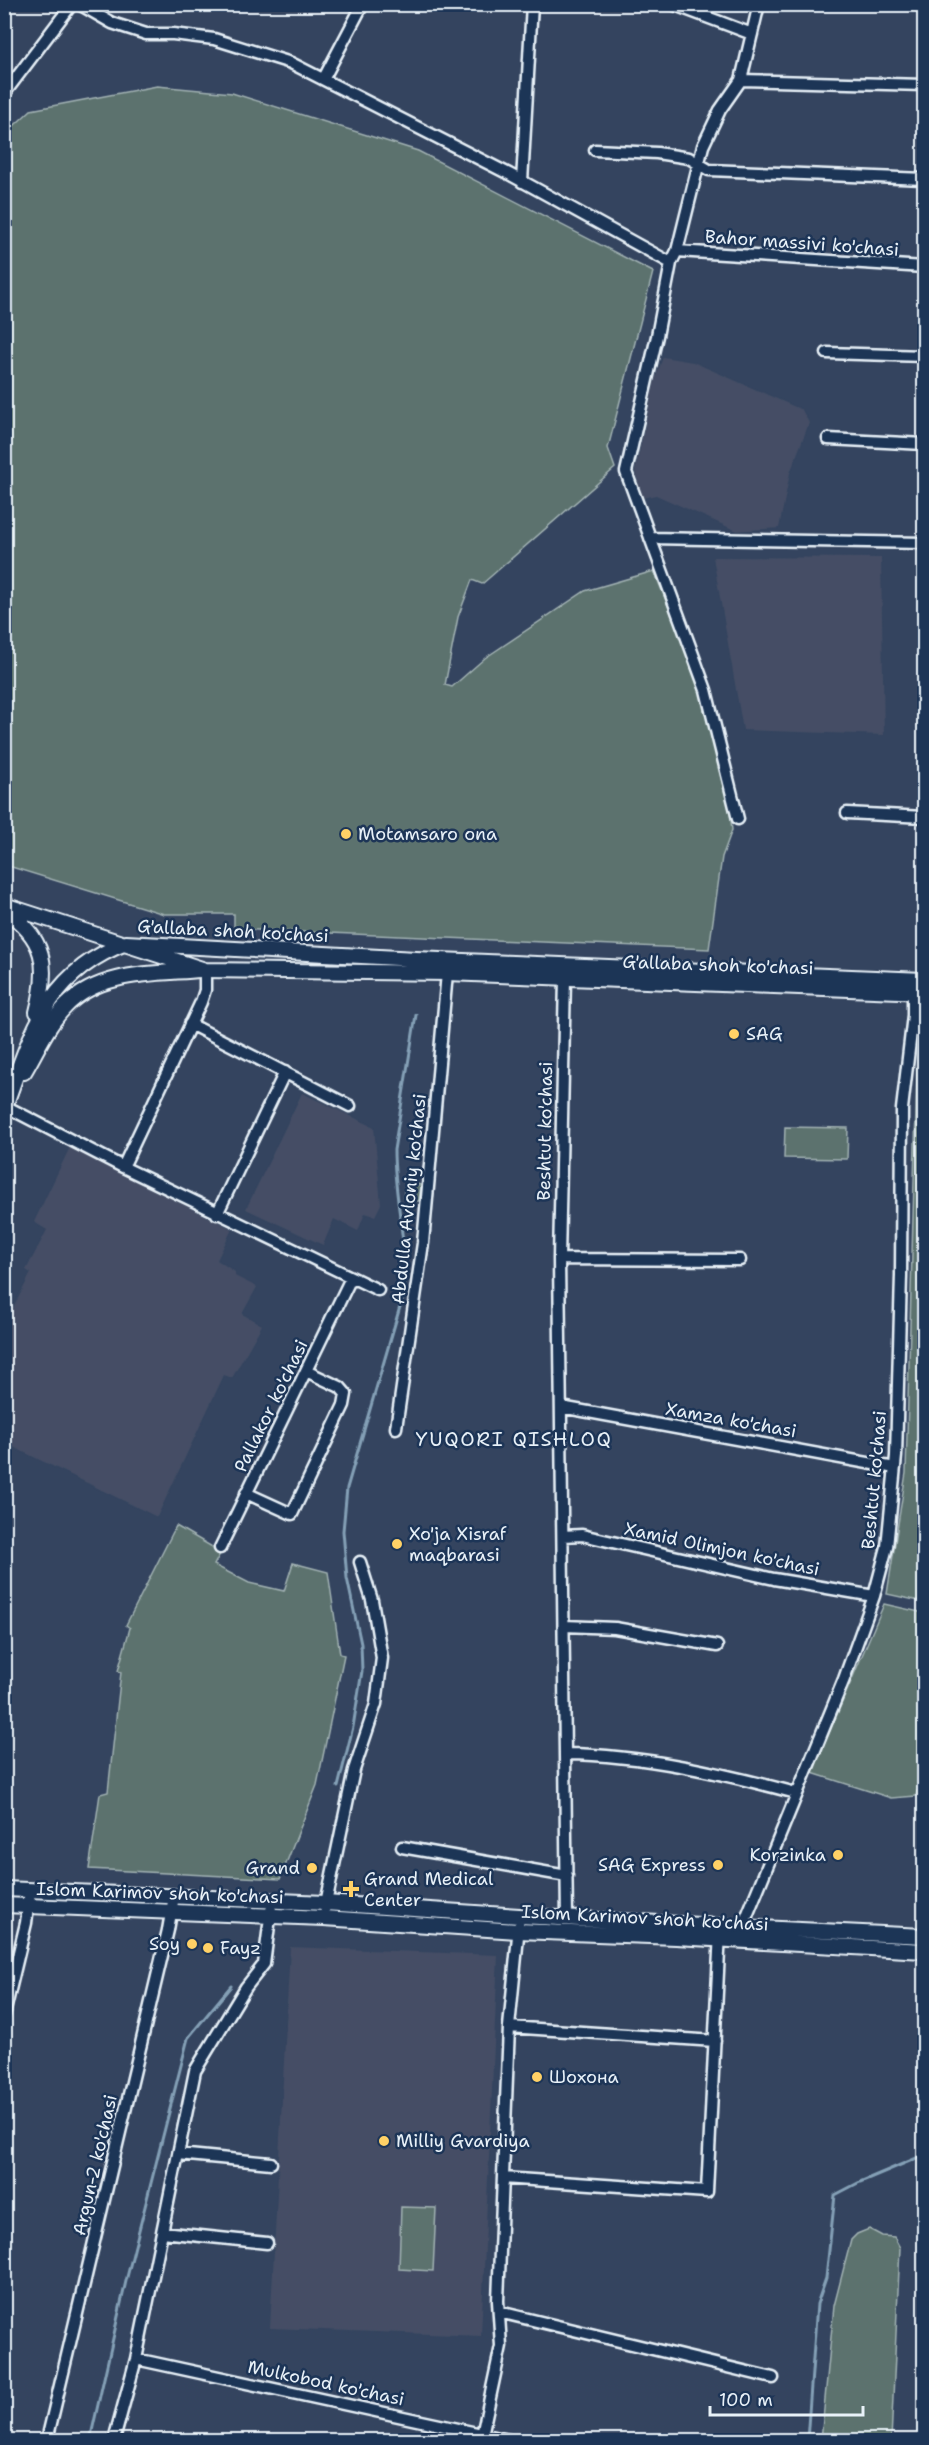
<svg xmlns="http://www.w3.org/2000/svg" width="929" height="2445" font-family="'Shantell Sans',sans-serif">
	<rect width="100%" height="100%" fill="#34445f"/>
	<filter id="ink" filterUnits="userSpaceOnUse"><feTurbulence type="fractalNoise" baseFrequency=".0167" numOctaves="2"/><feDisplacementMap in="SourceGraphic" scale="12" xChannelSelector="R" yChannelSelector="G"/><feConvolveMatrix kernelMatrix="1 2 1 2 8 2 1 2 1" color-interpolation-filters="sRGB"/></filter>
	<g filter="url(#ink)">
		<path fill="#444e65" d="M663,357L693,362L802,410L809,423L790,473L779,528L737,531L656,495L642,498L635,471L655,379Z
			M713,557L881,558L884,735L743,730Z
			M302,1093L374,1127L381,1204L375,1216L365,1213L358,1231L334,1219L323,1245L246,1209Z
			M70,1147L232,1229L217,1260L235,1272V1276L257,1287L242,1314L262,1325L232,1378L224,1375L157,1517L5,1443V1317L8,1318L31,1273L26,1270L47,1230L34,1222Z
			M290,1947L498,1955L481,2336L270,2328Z"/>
		<path fill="#5b726e" stroke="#a2b2b3" stroke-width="1.5" d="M157,86L232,93L418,151L653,272L608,448L615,468L482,584L472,580L458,617L445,685L452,687L485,658L585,591L654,571L706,700L730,812L732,830L722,857L709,949L234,929V914H164L5,865L4,135L31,110Z
			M918,1036H924V1602L887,1594L906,1473Z
			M785,1127L848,1128L847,1159L784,1158Z
			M406,1183L421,1185L419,1201L403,1198Z
			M176,1526L221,1552L214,1565L249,1583L284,1591L293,1563L328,1572L340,1654L344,1655L317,1785L280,1879L89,1869L100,1794L108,1792L121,1672L118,1671L130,1628L126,1625Z
			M884,1604L924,1613V1792L917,1791L916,1796L891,1798L812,1773Z
			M401,2207L436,2208L433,2271L399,2269Z
			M869,2229L882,2236L894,2237L900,2248L891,2440H821L834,2306L851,2240L857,2234Z"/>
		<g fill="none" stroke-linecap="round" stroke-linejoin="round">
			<path stroke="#84a0b6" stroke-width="3" d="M338,1787L353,1727L362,1671L361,1644L347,1578L343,1531L347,1488L404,1293C408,1243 394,1198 394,1150L416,1015
				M90,2440L126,2281L188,2038L231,1986
				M807,2440L817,2304L826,2278L835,2195L860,2182L924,2155"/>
			<g stroke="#e8f1f8" stroke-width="15">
				<path id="minor" d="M79,4L112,23L146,34H173L214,39L291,63L509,174L671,263
					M672,4L752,34
					M324,78L363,4
					M741,80L924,85
					M4,94L72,4
					M595,150L657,153L689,158L709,170L924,179
					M522,182L532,4
					M677,251L924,267
					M827,353L924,356
					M828,439L924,444
					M650,538L924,543
					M847,813L924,817
					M738,819L706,690L626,472L657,336L671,263L677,251L703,146L720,110L741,80L759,4
					M565,978L559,1259L567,1919
					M190,1024L350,1106
					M5,1106L123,1167L378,1290
					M123,1167L201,1002L205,990V970
					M217,1214L285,1072
					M559,1259L740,1260
					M561,1407L895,1468
					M396,1428L423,1243L447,973
					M246,1493L292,1514L344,1405L346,1394L340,1387L306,1371
					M563,1536L582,1535L774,1579L874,1596
					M220,1548L351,1278
					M564,1626L615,1628L717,1646
					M566,1754C643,1755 721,1773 796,1793
					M402,1847L567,1876
					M325,1908L354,1770L376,1704L382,1658L372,1600L360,1562
					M742,1928L844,1679L874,1596L887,1547L896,1456L901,1275L902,1109L913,1015V992
					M4,2015L26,1923L30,1890
					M509,2027L715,2041
					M178,2154L271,2163
					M503,2178L707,2192L720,1932
					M162,2232L267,2243
					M499,2312L773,2378
					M136,2359L509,2440
					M47,2440L168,1930L174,1896
					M114,2440L136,2359L195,2071L246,1987L264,1964L271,1910
					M481,2440L501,2346L498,2301L509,2027L519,1926"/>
			</g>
			<g stroke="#e8f1f8" stroke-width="18">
				<path id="major" d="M4,905L205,970L447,973L924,992
					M4,910C46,938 49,966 37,1012
					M24,1072C37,1050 48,1024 66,1006C100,971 155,974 200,970
					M5,1106C32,1033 46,973 126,943L416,959L924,980
					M4,1889L325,1903L519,1916L924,1936
					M4,1905L324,1918L518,1931L676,1937L924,1951"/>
			</g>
			<use href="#minor" stroke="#1d3557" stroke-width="10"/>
			<use href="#major" stroke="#1d3557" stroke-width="14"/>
		</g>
	</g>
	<g fill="#ffd166" stroke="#1d3557" stroke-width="2">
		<circle cx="346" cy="834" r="6"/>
		<circle cx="734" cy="1034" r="6"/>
		<circle cx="397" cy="1544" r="6"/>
		<circle cx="838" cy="1855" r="6"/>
		<circle cx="718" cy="1865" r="6"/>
		<circle cx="312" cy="1868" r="6"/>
		<path d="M348 1880h6v6h6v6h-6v6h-6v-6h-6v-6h6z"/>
		<circle cx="192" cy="1944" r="6"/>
		<circle cx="208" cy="1948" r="6"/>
		<circle cx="537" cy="2077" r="6"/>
		<circle cx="384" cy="2141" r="6"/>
	</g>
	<g text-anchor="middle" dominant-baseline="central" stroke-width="5" stroke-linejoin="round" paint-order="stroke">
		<g font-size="18" fill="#e8f1f8" stroke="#1d3557">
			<text transform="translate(802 243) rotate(4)">Bahor massivi ko'chasi</text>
			<text transform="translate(233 931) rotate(3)">G'allaba shoh ko'chasi</text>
			<text transform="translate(718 965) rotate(2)">G'allaba shoh ko'chasi</text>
			<text transform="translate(545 1131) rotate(-89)">Beshtut ko'chasi</text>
			<text transform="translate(409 1199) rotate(-84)">Abdulla Avloniy ko'chasi</text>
			<text transform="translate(271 1406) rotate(-64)">Pallakor ko'chasi</text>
			<text transform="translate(731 1420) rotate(10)">Xamza ko'chasi</text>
			<text transform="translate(874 1480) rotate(-85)">Beshtut ko'chasi</text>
			<text transform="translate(722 1549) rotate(12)">Xamid Olimjon ko'chasi</text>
			<text transform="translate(160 1893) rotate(2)">Islom Karimov shoh ko'chasi</text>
			<text transform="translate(645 1918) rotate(3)">Islom Karimov shoh ko'chasi</text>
			<text transform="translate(95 2165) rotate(-77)">Argun-2 ko'chasi</text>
			<text transform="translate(326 2383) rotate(12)">Mulkobod ko'chasi</text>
		</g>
		<g font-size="18" fill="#e8f1f8" stroke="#1d3557" text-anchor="start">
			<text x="358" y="834">Motamsaro ona</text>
			<text x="746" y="1034">SAG</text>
			<text x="409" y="1534">Xo'ja Xisraf<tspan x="409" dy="21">maqbarasi</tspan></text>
			<text x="826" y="1855" text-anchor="end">Korzinka</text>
			<text x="706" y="1865" text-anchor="end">SAG Express</text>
			<text x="300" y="1868" text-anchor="end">Grand</text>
			<text x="364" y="1879">Grand Medical<tspan x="364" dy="21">Center</tspan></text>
			<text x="180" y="1944" text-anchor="end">Soy</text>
			<text x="220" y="1948">Fayz</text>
			<text x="549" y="2077">Шохона</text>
			<text x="396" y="2141">Milliy Gvardiya</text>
		</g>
		<g font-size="20" letter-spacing="1.5" fill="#e8f1f8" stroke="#1d3557">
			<text x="514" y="1439">YUQORI QISHLOQ</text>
		</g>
	</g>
	<rect width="929" height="2445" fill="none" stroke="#1d3557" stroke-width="24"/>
	<rect x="12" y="12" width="905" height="2421" fill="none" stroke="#e8f1f8" stroke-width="2" filter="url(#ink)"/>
	<path d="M710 2406v9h153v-9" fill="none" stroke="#e8f1f8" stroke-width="3"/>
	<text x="719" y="2406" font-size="18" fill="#e8f1f8" stroke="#1d3557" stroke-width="4.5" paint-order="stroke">100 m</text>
</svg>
